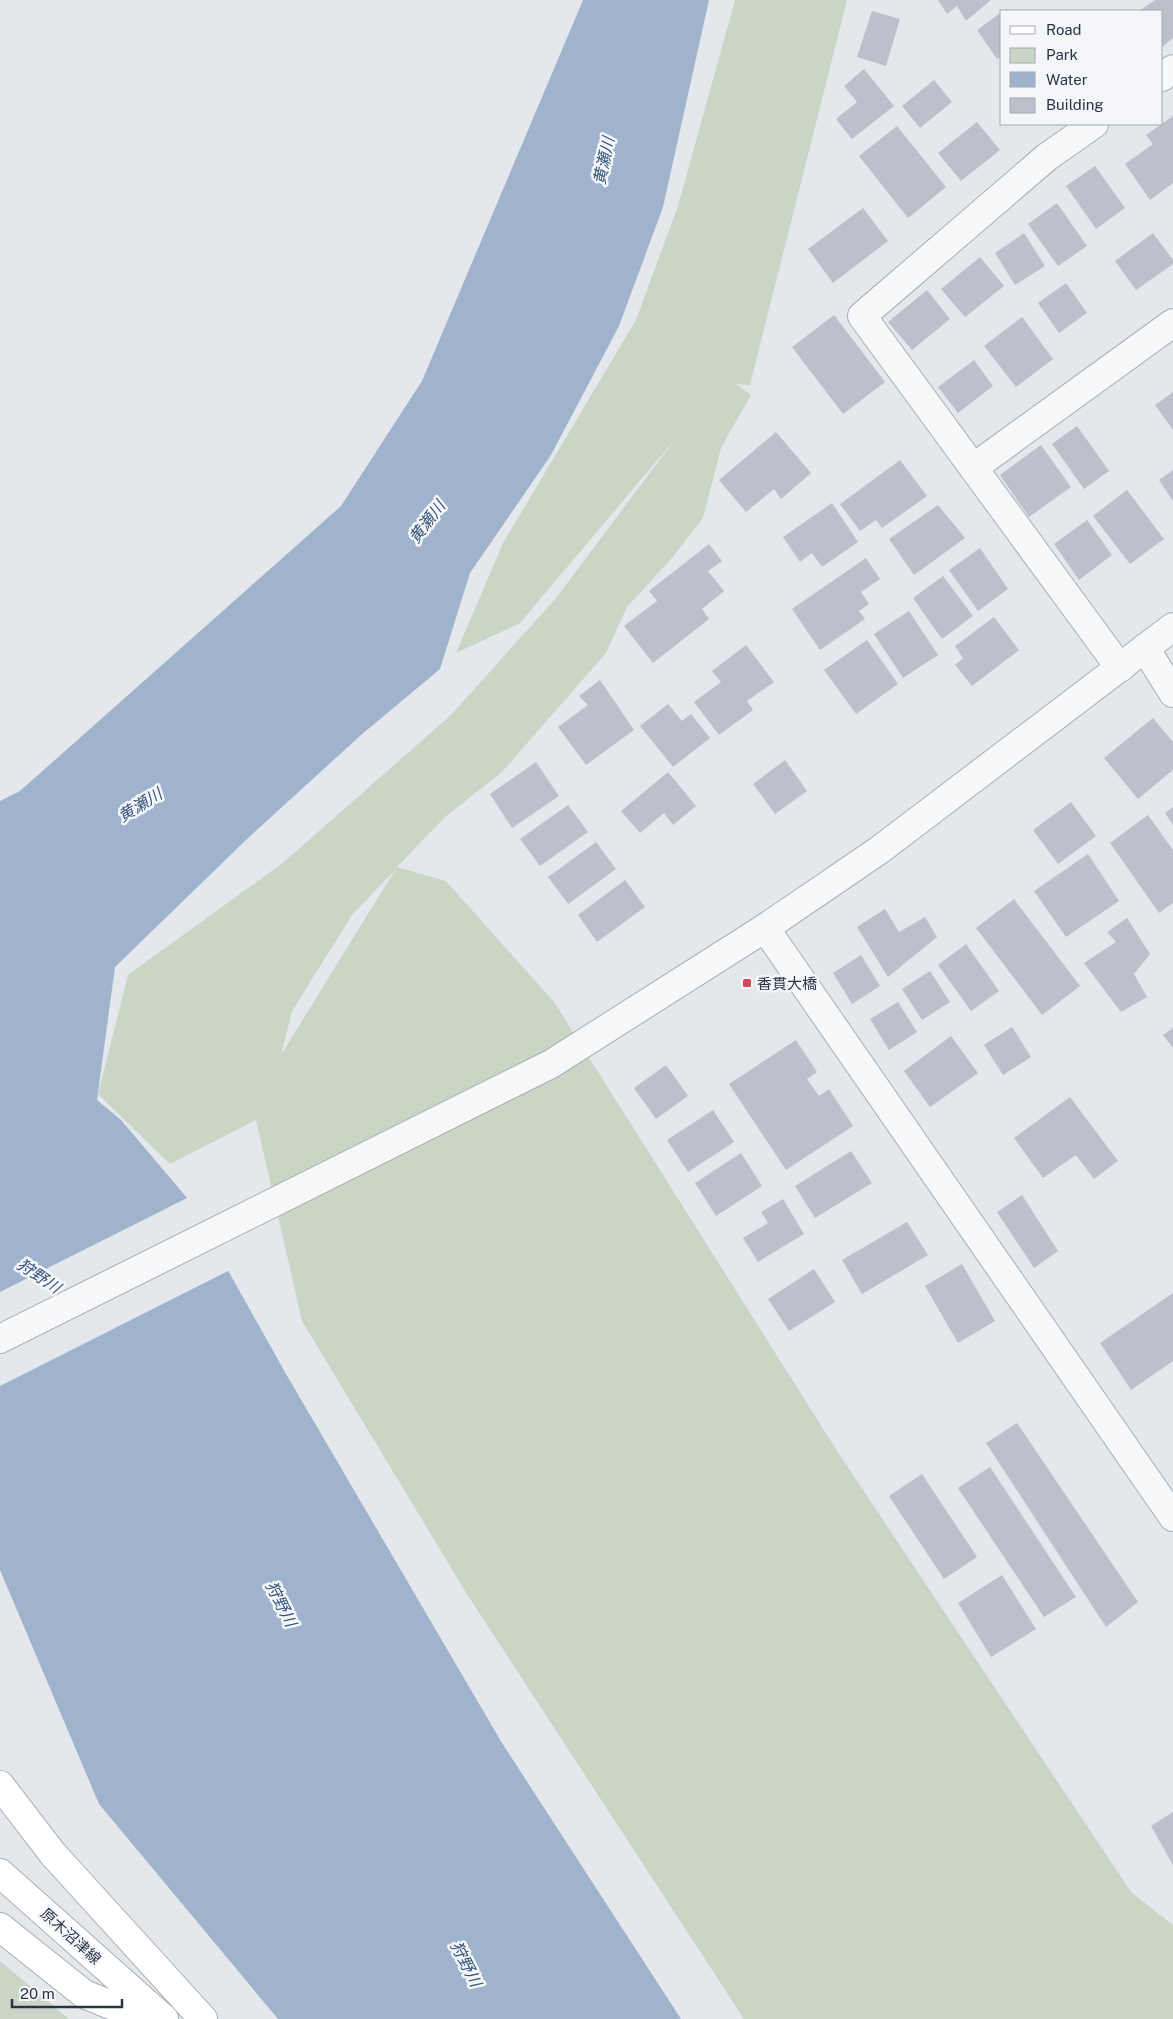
<svg xmlns="http://www.w3.org/2000/svg" width="1173" height="2019" font-family="'Public Sans','Noto Sans JP',sans-serif">
	<rect width="100%" height="100%" fill="#e4e7ec"/>
	<path fill="#c9d6c5" fill-rule="evenodd" d="M735,0H847L750,385L736,384L751,395L721,448L703,518L671,559L627,607L606,653L502,772L445,817L397,867L446,881L554,1002L839,1454L1131,1892L1173,1925V2019H744L465,1591L302,1321L256,1120L170,1164L98,1094L128,975L284,862L452,714L556,598L676,438L520,623L456,653L503,543L636,320L678,206ZM395,870L281,1055L292,1011L352,915Z
		M0,1961L69,2019H0Z"/>
	<path fill="#9fb4cc" d="M583,0H709L663,207L619,326L551,455L470,573L440,669L361,735L247,839L115,967L97,1100L121,1120L188,1199L286,1374L502,1743L681,2019H278L99,1804L0,1570V801L20,791L341,506L422,381Z"/>
	<path fill="#e4e7ec" d="M189,1197L230,1270L0,1386V1292Z"/>
	<path fill="#bbc0ca" d="M938,0H991L966,21L957,6L947,14Z
		M1155,0H1173V38L1162,47V11H1139Z
		M872,11L900,19L886,66L857,57Z
		M999,14L1002,18V56L997,59L977,30Z
		M864,69L894,106L852,139L836,119L857,102L844,86Z
		M934,80L952,102L920,128L902,106Z
		M1173,116V183L1150,200L1125,164L1153,144L1146,135Z
		M977,122L1000,150L961,181L938,153Z
		M897,126L946,187L908,218L859,156Z
		M1095,166L1125,208L1096,229L1066,186Z
		M1057,203L1087,246L1058,266L1028,224Z
		M863,208L888,241L833,283L808,249Z
		M1024,233L1045,266L1015,285L995,253Z
		M1153,233L1173,260V264L1136,290L1115,261Z
		M980,257L1004,286L965,317L941,289Z
		M1066,283L1087,313L1059,333L1038,303Z
		M927,290L950,319L912,350L888,322Z
		M834,315L885,382L843,414L792,347Z
		M1022,317L1053,359L1016,387L984,346Z
		M974,360L993,386L958,413L938,387Z
		M1173,392V430L1155,405Z
		M1077,426L1109,471L1084,489L1052,444Z
		M776,432L811,473L781,499L774,489L746,512L719,480Z
		M1041,445L1071,487L1029,517L1000,475Z
		M900,460L927,496L882,528L876,520L860,531L840,504Z
		M1173,470V501L1159,480Z
		M1127,490L1164,539L1130,564L1093,516Z
		M832,503L858,542L822,567L812,553L800,562L783,537Z
		M938,505L965,538L914,575L889,539Z
		M1087,520L1112,555L1079,580L1054,544Z
		M709,544L722,561L708,571L724,591L702,609L709,619L653,663L624,626L657,601L649,591Z
		M980,548L1008,589L978,611L949,570Z
		M866,558L880,579L861,592L869,604L859,611L865,619L820,650L792,609Z
		M943,576L973,616L942,639L913,598Z
		M909,611L938,655L903,678L874,634Z
		M994,617L1019,650L972,686L955,665L963,658L955,646Z
		M867,640L898,684L856,714L824,670Z
		M746,645L774,682L747,701L753,710L719,735L694,702L721,682L712,671Z
		M600,680L634,730L586,765L558,727L588,705L579,696Z
		M668,704L682,721L691,714L710,738L673,767L640,726Z
		M1153,718L1173,742V770L1138,799L1104,758Z
		M785,760L807,791L775,814L753,784Z
		M536,762L559,796L512,828L490,794Z
		M668,772L696,806L673,825L664,813L640,833L621,811Z
		M1071,802L1096,836L1058,864L1033,830Z
		M568,805L588,832L540,866L520,839Z
		M1173,807V825L1165,813Z
		M1148,815L1173,850V903L1159,913L1110,843Z
		M596,842L616,869L568,904L548,877Z
		M1088,854L1119,901L1066,937L1034,891Z
		M625,880L645,907L597,942L578,915Z
		M1014,899L1080,986L1042,1015L976,928Z
		M885,909L899,932L925,917L937,937L888,977L857,927Z
		M1127,918L1150,954L1134,974L1147,997L1121,1012L1084,963L1116,942L1107,932Z
		M966,944L999,991L971,1011L938,965Z
		M861,955L880,986L852,1004L833,973Z
		M930,971L950,1002L922,1020L902,989Z
		M898,1002L917,1032L889,1050L870,1019Z
		M1012,1027L1031,1057L1003,1075L984,1045Z
		M1173,1028V1048L1163,1035Z
		M951,1036L978,1073L930,1107L904,1071Z
		M796,1040L817,1072L807,1079L819,1096L829,1089L853,1126L786,1170L729,1084Z
		M666,1065L688,1096L656,1119L634,1088Z
		M1070,1097L1118,1161L1094,1179L1076,1155L1043,1178L1014,1138Z
		M713,1110L734,1142L688,1172L667,1140Z
		M851,1151L872,1183L815,1218L795,1186Z
		M741,1153L762,1186L716,1216L695,1183Z
		M1022,1195L1058,1251L1034,1268L997,1212Z
		M783,1199L804,1234L758,1262L743,1238L768,1223L761,1212Z
		M907,1222L928,1255L862,1294L842,1260Z
		M962,1264L995,1321L958,1343L925,1286Z
		M814,1269L835,1302L789,1331L768,1299Z
		M1173,1293V1361L1131,1390L1100,1343Z
		M1017,1423L1138,1602L1106,1627L986,1443Z
		M990,1467L1076,1597L1044,1617L958,1488Z
		M922,1474L977,1557L944,1579L889,1496Z
		M1002,1575L1036,1629L991,1657L958,1603Z
		M1173,1812V1865L1151,1826Z"/>
	<g fill="none" stroke-linecap="round" stroke-linejoin="round">
		<g stroke="#a9aeb7" stroke-width="30">
			<path id="minor" d="M1162,77L1173,69
				M1094,124L1047,157L862,316L1120,668
				M973,468L1173,323
				M1145,648L1173,693
				M765,928L1173,1517"/>
		</g>
		<g stroke="#a9aeb7" stroke-width="30">
			<path id="tertiary" d="M0,1339L551,1064L765,928L878,851L1173,627"/>
		</g>
		<g stroke="#a9aeb7" stroke-width="30">
			<path id="secondary" d="M0,1785L53,1854L203,2019
				M0,1873L164,2019
				M0,1927L84,1994L145,2019"/>
		</g>
		<use href="#minor" stroke="#f7f8fa" stroke-width="28"/>
		<use href="#tertiary" stroke="#f7f8fa" stroke-width="28"/>
		<use href="#secondary" stroke="#fff" stroke-width="28"/>
	</g>
	<rect fill="#d1495b" stroke="#f4f6f9" stroke-width="2" x="742" y="978" width="10" height="10" rx="2.5"/>
	<g text-anchor="middle" dominant-baseline="central" stroke-width="5" stroke-linejoin="round" paint-order="stroke">
		<g font-size="15" fill="#2b3445" stroke="#f4f6f9" text-anchor="start">
			<text x="757" y="983">香貫大橋</text>
		</g>
		<g font-size="15" fill="#2b3445" stroke="#f4f6f9">
			<text transform="translate(71 1936) rotate(42)">原木沼津線</text>
		</g>
		<g font-size="16" font-style="italic" fill="#34527a" stroke="#f4f6f9">
			<text transform="translate(604 161) rotate(-78)">黄瀬川</text>
			<text transform="translate(427 522) rotate(-53)">黄瀬川</text>
			<text transform="translate(140 805) rotate(-32)">黄瀬川</text>
			<text transform="translate(39 1276) rotate(34)">狩野川</text>
			<text transform="translate(281 1604) rotate(63)">狩野川</text>
			<text transform="translate(466 1964) rotate(63)">狩野川</text>
		</g>
	</g>
	<rect x="1000" y="10" width="162" height="115" fill="#f4f6f9" stroke="#a4a8b1"/>
	<rect x="1010" y="26" width="25" height="8" fill="#ffffff" stroke="#a4a8b1"/>
	<text x="1046" y="35" font-size="15" fill="#2b3445">Road</text>
	<rect x="1010" y="48" width="25" height="15" fill="#c9d6c5" stroke="#a4a8b1"/>
	<text x="1046" y="60" font-size="15" fill="#2b3445">Park</text>
	<rect x="1010" y="72" width="25" height="15" fill="#9fb4cc" stroke="#a4a8b1"/>
	<text x="1046" y="85" font-size="15" fill="#2b3445">Water</text>
	<rect x="1010" y="98" width="25" height="15" fill="#bbc0ca" stroke="#a4a8b1"/>
	<text x="1046" y="110" font-size="15" fill="#2b3445">Building</text>
	<path d="M12 1999v8h110v-8" fill="none" stroke="#2b3445" stroke-width="2.5"/>
	<text x="20" y="1999" font-size="15" fill="#2b3445" stroke="#f4f6f9" stroke-width="4" paint-order="stroke">20 m</text>
</svg>
